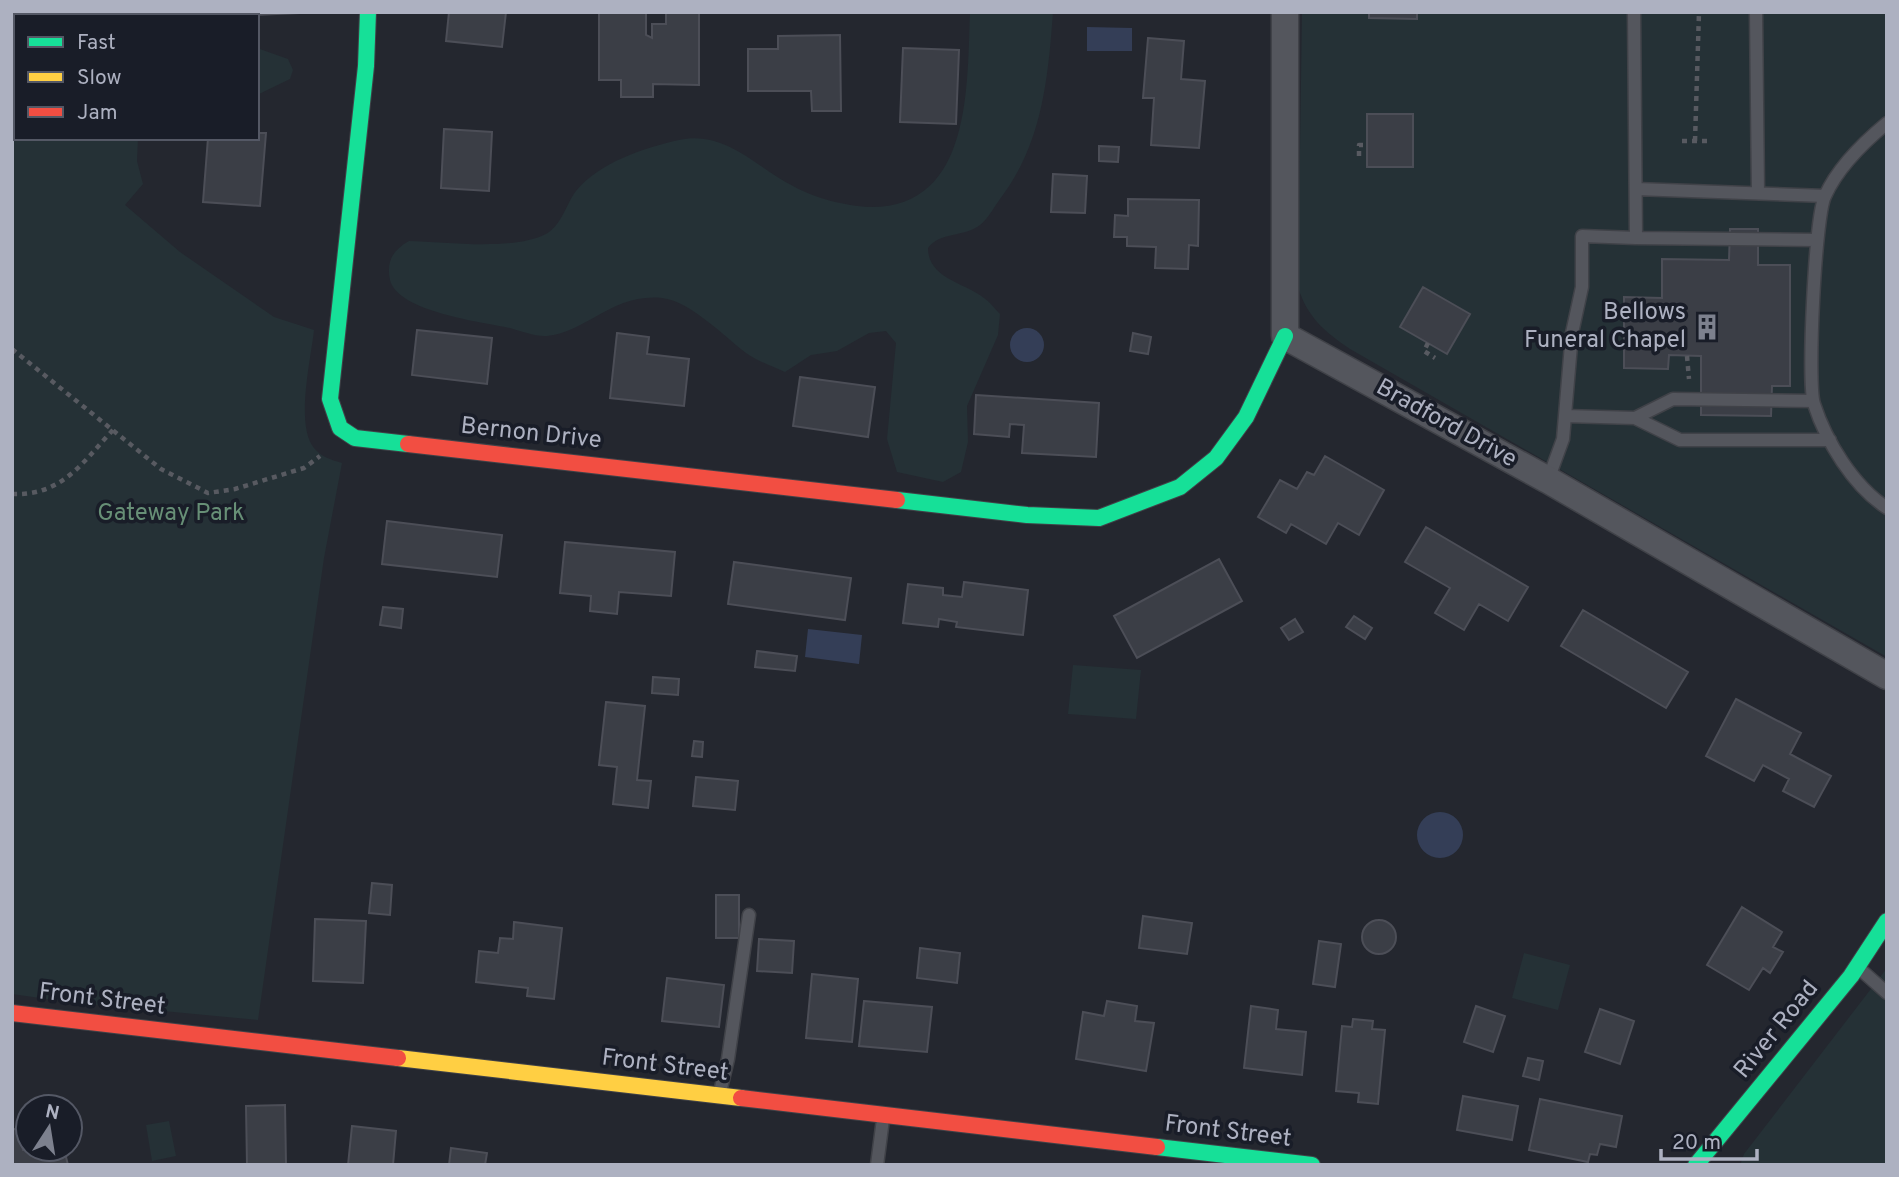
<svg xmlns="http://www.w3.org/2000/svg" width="1899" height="1177" font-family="Overpass,sans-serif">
	<rect width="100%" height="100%" fill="#24272f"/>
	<path fill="#253136" d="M12,12H113L114,16H16V138H138L137,161L143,184L125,205L180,252L274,317L314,330C311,359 295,425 314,448C321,457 332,460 342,463L324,558L258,1020L68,1002L12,994Z
		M970,12H1053C1048,80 1042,144 1000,199C994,207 988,219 980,225C965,237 939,232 928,248C928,279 966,283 984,298C990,302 995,309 1000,314L998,335L967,406L968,442L961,472L943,482L897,472L887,439L896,343L886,331L869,333L837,351L811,355L785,372C772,366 757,361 746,353C725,337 690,301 662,298C613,293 585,333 547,336C536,337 521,331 510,328C482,322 398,312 390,280C386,261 393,250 409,241C446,242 513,251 546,234C562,225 566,204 576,191C600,162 644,148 679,140C725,130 756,167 793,186C814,198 846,206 869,207C972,209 967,86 970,12Z
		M1302,12H1887V657L1350,349C1325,332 1307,317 1298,287Z
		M257,48L288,59L293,70L290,79L257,95Z
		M1073,665L1141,670L1136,719L1068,714Z
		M1524,953L1570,965L1558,1010L1512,998Z
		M1887,968V1165H1740L1744,1154Z
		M169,1121L176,1156L152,1161L146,1125Z"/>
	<path fill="#343e57" d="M1087,27L1132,28V51H1087Z
		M1010 345a17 17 0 1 1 34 0a17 17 0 1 1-34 0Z
		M808,629L862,635L859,664L805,657Z
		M1417 835a23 23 0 1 1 46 0a23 23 0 1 1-46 0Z"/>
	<path fill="#3b3e46" stroke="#4c4e57" stroke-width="2" d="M251,12H299V13L251,15Z
		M449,12H506L502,47L446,41Z
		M599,12H646V35L652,38V24H666V12H699V85L653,84V97H621V80H599Z
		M1369,12H1417V19L1369,18Z
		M840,35L841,111H812L811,91H748V49H778V36Z
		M1148,38L1184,41L1181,79L1205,81L1199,148L1151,145L1154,98H1143Z
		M903,48L959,50L956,124L900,122Z
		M1367,114H1413V167H1367Z
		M444,129L492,132L489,191L441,188Z
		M257,133H266L260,206L203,202L208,138H257Z
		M1099,146L1119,147L1118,162L1099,161Z
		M1053,174L1087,176L1085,213L1051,212Z
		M1128,199L1199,200L1198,246L1189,245L1188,269L1155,268L1156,247L1127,246V237H1114L1115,215L1128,216Z
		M1730,229H1758V265H1790V386H1772L1771,416L1701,415V356L1669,355L1668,369L1624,368V297L1662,298V259L1729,260Z
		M1423,287L1470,314L1447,354L1400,327Z
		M417,330L492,338L487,384L412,375Z
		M617,333L649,337L647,354L689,359L684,406L610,398Z
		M1133,333L1151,337L1148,354L1130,351Z
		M800,377L875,387L868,437L793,426Z
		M976,395L1099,403L1096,457L1022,453L1024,425L1010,424L1009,437L974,434Z
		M1325,456L1384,490L1359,535L1338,523L1326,544L1291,524L1286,533L1258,517L1280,480L1297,489L1307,472L1314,475Z
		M387,521L502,535L497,577L382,564Z
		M1426,527L1528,587L1508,621L1479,604L1464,630L1435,613L1450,588L1405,562Z
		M565,542L675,552L671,596L619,592L617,614L590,611L591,596L560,593Z
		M1219,559L1242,601L1137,658L1114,616Z
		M734,562L851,578L845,620L728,604Z
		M964,582L1028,590L1023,635L956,627L957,622L939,619L938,627L903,623L908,584L943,588V595L962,597Z
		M383,607L403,609L401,628L380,625Z
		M1583,610L1688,672L1666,708L1561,646Z
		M1354,616L1372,628L1365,639L1346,627Z
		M1295,619L1303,632L1289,640L1281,628Z
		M757,651L797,656L795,671L755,667Z
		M653,677L679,679L678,695L652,693Z
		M1736,699L1801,733L1790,754L1831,776L1814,807L1783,791L1789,779L1763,765L1754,781L1706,756Z
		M606,702L645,706L637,780L651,781L648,808L613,804L617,767L599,765Z
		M694,741L703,742L702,757L692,756Z
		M696,777L738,781L735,810L693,806Z
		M372,883L392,885L390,915L369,913Z
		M716,895H739V938H716Z
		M1742,907L1782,932L1773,947L1783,952L1770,973L1763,968L1749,990L1707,965Z
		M1143,916L1192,923L1187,954L1139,948Z
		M315,919L366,921L363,983L313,981Z
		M1362 937a17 17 0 1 1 34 0a17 17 0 1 1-34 0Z
		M514,922L562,928L554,999L527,996L528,988L476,982L479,951L498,953L500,938L513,939Z
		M759,939L794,941L792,973L757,971Z
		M1319,941L1341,944L1335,987L1313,984Z
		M920,948L960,953L957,983L917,978Z
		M812,974L858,979L852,1042L806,1038Z
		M667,978L724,985L719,1027L662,1021Z
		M864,1001L932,1007L927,1052L859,1046Z
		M1107,1001L1137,1006L1135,1021L1154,1023L1146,1071L1076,1059L1083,1012L1104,1016Z
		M1251,1006L1278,1010L1276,1029L1306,1032L1302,1075L1244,1068Z
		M1476,1006L1505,1016L1493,1052L1464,1042Z
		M1600,1009L1634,1021L1620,1064L1585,1052Z
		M1353,1019L1373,1021L1372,1029L1385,1030L1378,1104L1358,1102L1359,1093L1336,1091L1342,1026L1352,1027Z
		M1528,1058L1543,1061L1539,1080L1523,1076Z
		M1463,1096L1518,1106L1512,1140L1457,1130Z
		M1540,1099L1622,1116L1616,1147L1600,1144L1597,1155L1590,1154L1588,1162L1529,1150Z
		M285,1105L286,1165H247L246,1106Z
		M352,1126L396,1131L393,1165H348Z
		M18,1128L23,1150L64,1149L68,1165H12V1130Z
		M451,1148L487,1153L485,1165H449Z"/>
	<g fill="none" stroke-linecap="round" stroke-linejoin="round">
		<g stroke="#404248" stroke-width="15">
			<path id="lane" d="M1756,12L1758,193
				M1887,123C1864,142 1837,169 1825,196C1815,217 1807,382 1814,404C1826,441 1853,486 1887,508
				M1636,189L1825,196
				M1636,238L1815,240
				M1565,416L1635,418L1680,440H1830
				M1635,418L1673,399L1813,401
				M1548,480L1563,439L1572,333L1582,287V236L1636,238L1634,12
				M1861,970L1887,993
				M720,1092L728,1059L749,915
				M877,1165L883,1119"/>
		</g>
		<g stroke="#404248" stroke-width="29">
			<path id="street" d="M1285,12V336L1548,480L1887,676"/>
		</g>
		<g stroke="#404248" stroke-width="18">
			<path id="fast" d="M368,12L366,66L330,399L340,428L355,438L408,444
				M897,500L1027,515L1099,518L1180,487L1216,458L1246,417L1285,336
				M1157,1147L1312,1165
				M1696,1165L1851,976L1887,921"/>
		</g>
		<g stroke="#404248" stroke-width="18">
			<path id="slow" d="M398,1058L741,1098"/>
		</g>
		<g stroke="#404248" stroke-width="18">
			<path id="jam" d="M408,444L897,500
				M12,1013L398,1058
				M741,1098L1157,1147"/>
		</g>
		<path stroke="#585a61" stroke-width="4.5" stroke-dasharray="5 5" stroke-linecap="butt" d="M1682,141H1709
			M1695,141L1699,12
			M1359,156V145H1367
			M1428,343L1424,351L1435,358
			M12,349L161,469L208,493L235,489L304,468L320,456
			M1687,356L1689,379
			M12,494C62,496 82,463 113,430"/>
		<use href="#lane" stroke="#54565d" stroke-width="12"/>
		<use href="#street" stroke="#54565d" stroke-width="26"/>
		<use href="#fast" stroke="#16e098" stroke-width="16"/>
		<use href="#slow" stroke="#ffcf43" stroke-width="16"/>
		<use href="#jam" stroke="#f24e42" stroke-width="16"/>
	</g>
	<defs>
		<g id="building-bare" transform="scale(2.1)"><path d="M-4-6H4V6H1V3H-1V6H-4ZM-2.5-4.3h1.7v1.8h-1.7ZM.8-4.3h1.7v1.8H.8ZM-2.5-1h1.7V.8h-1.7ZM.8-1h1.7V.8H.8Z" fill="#7d818e" stroke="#191d28" stroke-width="2.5" paint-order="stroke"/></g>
	</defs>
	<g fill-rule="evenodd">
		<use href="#building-bare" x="1707" y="327"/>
	</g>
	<g text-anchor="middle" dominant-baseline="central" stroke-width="7" stroke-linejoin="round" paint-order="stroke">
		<g font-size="24" fill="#adb1c1" stroke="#191d28" text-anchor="end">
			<text x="1686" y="313">Bellows<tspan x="1686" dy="28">Funeral Chapel</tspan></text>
		</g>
		<g font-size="24" fill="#adb1c1" stroke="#191d28">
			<text transform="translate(1446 424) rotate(29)">Bradford Drive</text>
			<text transform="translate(531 434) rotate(6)">Bernon Drive</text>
			<text transform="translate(102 1000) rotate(7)">Front Street</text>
			<text transform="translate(1777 1030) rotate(-51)">River Road</text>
			<text transform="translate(665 1066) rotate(7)">Front Street</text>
			<text transform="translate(1228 1132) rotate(7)">Front Street</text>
		</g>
		<g font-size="24" fill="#678f76" stroke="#191d28">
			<text x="171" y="514">Gateway Park</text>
		</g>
	</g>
	<rect width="1899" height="1177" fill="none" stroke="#adb1c1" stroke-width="28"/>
	<rect x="14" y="14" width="245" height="126" fill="#191d28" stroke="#545865" stroke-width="2"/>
	<rect x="28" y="37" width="35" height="10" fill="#16e098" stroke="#545865" stroke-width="2"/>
	<text x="77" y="49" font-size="21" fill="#adb1c1">Fast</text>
	<rect x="28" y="72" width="35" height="10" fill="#ffcf43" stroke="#545865" stroke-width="2"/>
	<text x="77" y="84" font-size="21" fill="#adb1c1">Slow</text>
	<rect x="28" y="107" width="35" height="10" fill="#f24e42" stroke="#545865" stroke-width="2"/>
	<text x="77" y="119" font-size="21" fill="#adb1c1">Jam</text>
	<g transform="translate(49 1128) rotate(12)"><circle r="33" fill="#191d28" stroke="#545865" stroke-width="2"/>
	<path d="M0-5L12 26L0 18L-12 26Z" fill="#7d818e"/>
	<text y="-10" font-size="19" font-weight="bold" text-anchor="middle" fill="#adb1c1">N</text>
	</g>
	<path d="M1661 1149v10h96v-10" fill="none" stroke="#adb1c1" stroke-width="3.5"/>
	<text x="1672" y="1149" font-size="21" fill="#adb1c1" stroke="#191d28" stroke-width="5" paint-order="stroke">20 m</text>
</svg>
